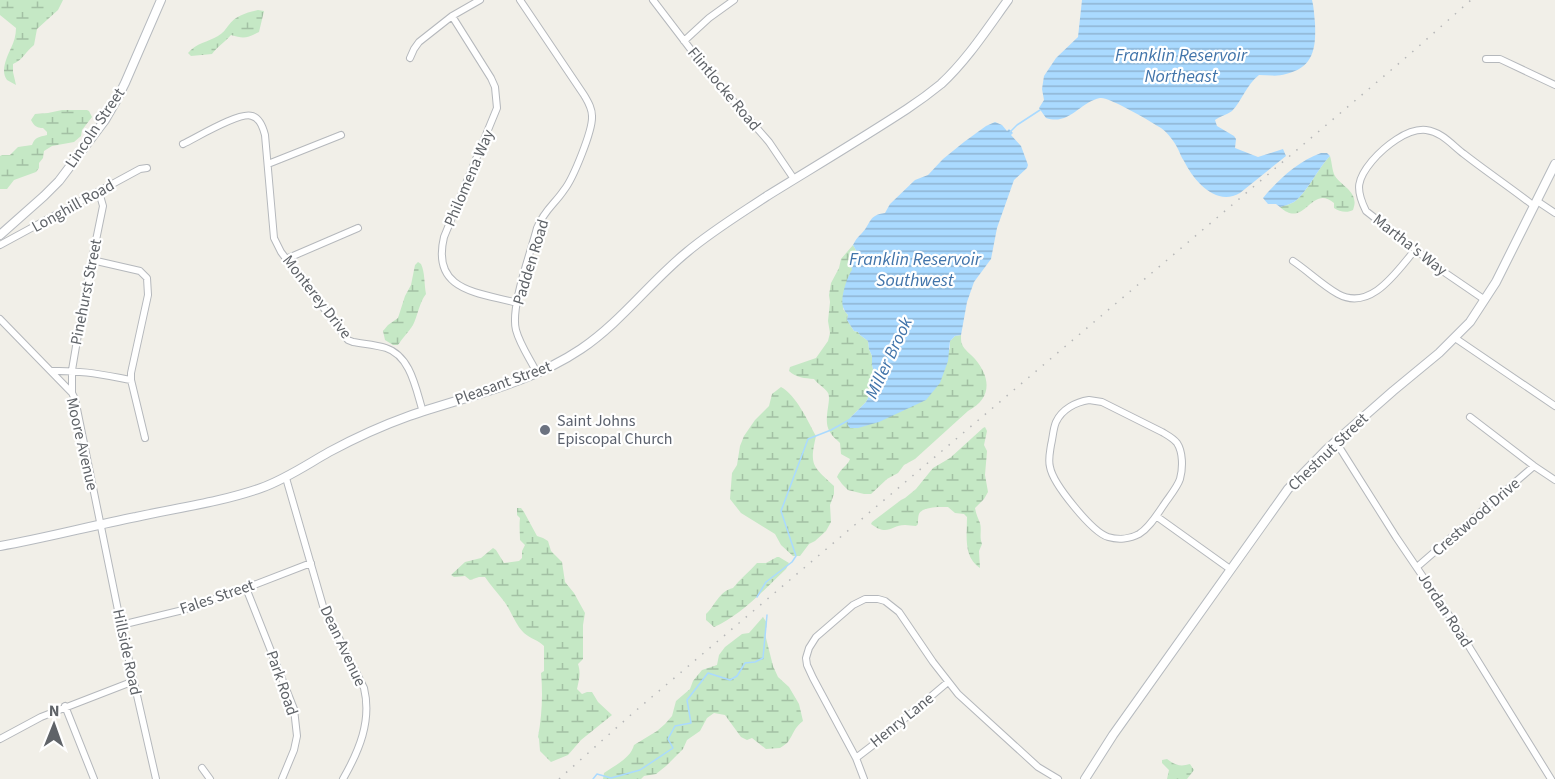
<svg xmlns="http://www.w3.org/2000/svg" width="1555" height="779" font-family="'Source Sans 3',sans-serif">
	<defs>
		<pattern id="wetland-marsh" width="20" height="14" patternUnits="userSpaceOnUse" patternTransform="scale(1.5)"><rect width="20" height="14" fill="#c5e8c5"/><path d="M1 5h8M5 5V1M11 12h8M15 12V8" fill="none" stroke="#a3c0a4"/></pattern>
		<pattern id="water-rules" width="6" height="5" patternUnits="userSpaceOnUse" patternTransform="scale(1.5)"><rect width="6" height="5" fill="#aadaff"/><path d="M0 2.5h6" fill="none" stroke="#8eb4d2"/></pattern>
	</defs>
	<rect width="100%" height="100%" fill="#f1efe8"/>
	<path fill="url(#wetland-marsh)" d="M0,0H63L58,10L37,29L34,45C26,51 23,60 13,64V72L16,85C13,83 10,82 7,80C0,71 7,57 11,48C14,42 16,35 16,28L0,15Z
		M258,10L264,11L259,32C247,38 244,39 231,35C225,42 217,47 212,54L191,56L188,53C196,43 208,42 218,36C223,33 225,30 228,26C236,15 246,13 258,10Z
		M62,110H87L89,111L92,117L82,130L81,136L74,142L52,146L44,151L43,158L39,163V168L36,172L14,180L7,189H0V156L2,155H10L18,147L32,145C35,137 39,137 47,135V132L43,128C37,128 34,126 31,120L35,114L48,113Z
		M1330,156C1332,162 1332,171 1335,176C1342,187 1360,192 1353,210C1348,213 1339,212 1334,208V203C1311,183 1305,230 1280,207C1284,206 1290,204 1294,202C1307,193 1318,168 1330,156Z
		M853,245L857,252L843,309L848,315L847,320L854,331L858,332L860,335L868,341L869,349L872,356V365L874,373L872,390L866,402L849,419L950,349V341L955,336L961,335C961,337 961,343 962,344C964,350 971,354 975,359C991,378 992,398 968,411L915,459L904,465L898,473L887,479L871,494H864L848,490L842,484L837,477C840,469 848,465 850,459L841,454L840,443C837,440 832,436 830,432C822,421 832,400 828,393C827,390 818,384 814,379C805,378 796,378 789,371L790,367L816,358L828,341L830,333L828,321L830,302L829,295L831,283L839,268L841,259Z
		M418,262L421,264C425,272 424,284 426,294C419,303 418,315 413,325C409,332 402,338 398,345H393L385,340L383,331L388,325L398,318L405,296L411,285L415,265Z
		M781,387C797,396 807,420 816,436C809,466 813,466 834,486V494L830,505L831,522L826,531L815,541L809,544L800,556H793L781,545L775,534L741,513L730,499L732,473L737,465L740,446L744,436L755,420L769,406L772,394Z
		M985,427L987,431L984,445L987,451L985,475L988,492L984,499L975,508C976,514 978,518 980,523C982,530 979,537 982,544L979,551L980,568C963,557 967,535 967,517L964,514L955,513L948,507C941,507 923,506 919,514C918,516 918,522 918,524L916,526C912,526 909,525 905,525C891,525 888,537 871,524L872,522L901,500L905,498L916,489L933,468L950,458L983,428Z
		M517,508H521L524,512L537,536L543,538L548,541L551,551L562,562L565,582L574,593L585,613L583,625V659L578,664C581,673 579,680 577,689L582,694L587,692H592L598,702L612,715L581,740L568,755L551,762L540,751L539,739L538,737C542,716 543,694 541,673L544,671V646C538,640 531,639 524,633C515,624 511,610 503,600C497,592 490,585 485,577H479L470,580L465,576L454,577L451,575L465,562L481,558L493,548L496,550L504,563L519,561L522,558V551L525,545L520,540C520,532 519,526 520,518L517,515Z
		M777,557H779L789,563L786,569C765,589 740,616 714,627L706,620V614C715,606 719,591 733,588C740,579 749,572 757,563H766Z
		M763,617L767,623L765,634L773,666L778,677L789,687L799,704L803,721C794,728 794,733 788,742C786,744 783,746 780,748L766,749L752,738L747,740L741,737L725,715L714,713L707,718L700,731L687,740L683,749L666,766L656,774L644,776L641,779H603L604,773C614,766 631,758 634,745L657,731L665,724L672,716L676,701L690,689L693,681L702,670L717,665L719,655L725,647L742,634L749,633Z
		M1167,759C1175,765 1180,767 1190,764L1194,770L1187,779H1167L1169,770L1162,763V760Z"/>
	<path fill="url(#water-rules)" d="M1082,0H1312C1314,7 1314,15 1315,23C1316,48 1314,67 1286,74C1277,77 1268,75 1259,75C1246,85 1242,101 1232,111C1227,115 1220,116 1215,120L1217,126L1234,136L1236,139L1235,148L1258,157L1283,149L1286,156L1240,193C1216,207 1194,181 1184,161C1181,157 1180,153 1178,149C1174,141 1168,133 1161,128C1152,122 1108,96 1100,98C1080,102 1069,126 1046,118L1039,108L1044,100L1042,89L1044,76L1056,58L1078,37Z
		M995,122L1002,125L1007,131L1009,129L1013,133L1011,135L1021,146L1028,165L1027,168L1014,180L997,228L991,259L974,282L967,302L961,335L955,336L950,341L948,361L940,383L926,400L879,422L858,428H850L847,424L849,419L866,402L872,390L874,373L872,365V356L869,349L868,341L860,335L858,332L854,331L847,320L848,315C846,313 844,310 843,307C840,298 847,277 852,270L851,262L854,259L857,252L853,245C856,239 858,237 862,233C871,224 868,215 885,213L890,204L915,180L928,175L943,159L964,142L986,126Z
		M1321,153H1327L1330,156C1318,168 1307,193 1294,202C1290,204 1284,206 1280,207L1276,204H1268L1263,198C1278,180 1298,161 1321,153Z"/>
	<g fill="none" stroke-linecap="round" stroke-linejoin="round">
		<path stroke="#aadaff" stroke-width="1.5" d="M1010,132L1017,125L1040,110
			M757,597L766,582L792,562L796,556L781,511L808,439L831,430L849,420
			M593,779L597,774L611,778L640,770L673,748L668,739L675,726L691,723L687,700L708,673L730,680L737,676L745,663L755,662L763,658L767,615"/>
		<g stroke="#b5b8bc" stroke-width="8">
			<path id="street" d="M520,0L584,95C588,102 592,108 592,116C593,130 573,179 564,190C554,205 545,209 537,228C531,252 510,307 516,330C520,345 530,359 537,373
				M653,0L708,72L769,142L794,179
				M452,16L491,78L495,87L497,108L444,237C431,291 477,292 517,303
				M684,41L709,18L734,0
				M410,58L414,49L419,42L452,16L480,0
				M1486,59H1500L1555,85
				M183,144C196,138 240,111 252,116C260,118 263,127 265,135L274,238L281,252L348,340L353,342C364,344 376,345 386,348C411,356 416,390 423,412
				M268,164L341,135
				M1537,201L1555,213
				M0,245L140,169L147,168
				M286,259L358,228
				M92,260L140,271L147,278L148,295L131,373V380L145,438
				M1293,261C1308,271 1322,285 1338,294C1371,312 1397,271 1415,250
				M1485,300L1444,272L1366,211C1355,189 1357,179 1372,161C1384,147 1407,128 1426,130C1442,132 1452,145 1464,154C1487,172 1511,188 1534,206
				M0,319L72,393L75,399L121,625L156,779
				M1455,338L1555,406
				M52,371C81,370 103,375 131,380
				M72,392V370L84,299L103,206L99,192
				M1089,400L1102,402L1162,432C1167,435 1173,438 1177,443C1183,452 1183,468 1180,479C1177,488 1168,498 1163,506C1156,516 1149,528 1139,534C1130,539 1118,540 1108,537C1092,532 1053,484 1050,467C1048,460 1050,452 1051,445C1053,437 1053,429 1056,422C1062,409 1076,402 1089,400Z
				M1470,417L1534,466L1555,480
				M1336,442L1396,537L1455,624L1551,779
				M286,478L323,606L364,688C372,721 359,751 343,779
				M1156,516L1230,569
				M1417,567L1534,466
				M246,588L294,709L297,736L294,750L282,779
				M121,625L183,610L246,588L311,563
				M65,706L94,779
				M0,739L41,717L134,681
				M856,758L877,742L948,682
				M202,768L210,779
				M864,779L856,758L813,678L807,665L806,658L809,648L816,637L853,605L865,599H878L885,601L899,612L933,662L958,694L1038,767L1058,779"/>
		</g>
		<g stroke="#b6babf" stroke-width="10">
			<path id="secondary" d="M0,235L44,196L59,181L105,120L116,101L125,83L161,0
				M0,546C46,538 90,526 136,517C177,508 221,502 261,488C286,479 306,465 329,452C355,438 381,426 409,416C467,396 529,384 581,349C621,322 650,282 687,252C712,231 740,214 767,196C814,167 861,139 907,109C919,101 930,93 941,84C967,60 987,29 1008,0
				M1085,779L1113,735L1288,489L1327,449L1393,391L1439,353L1470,322L1496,282L1555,164"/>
		</g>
		<use href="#street" stroke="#fff" stroke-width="6"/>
		<use href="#secondary" stroke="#fff" stroke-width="8"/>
		<path stroke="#b6b7b8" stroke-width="1.5" stroke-dasharray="1.5 8" stroke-linecap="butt" d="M559,779L633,713L1410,54L1471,0"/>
	</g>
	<circle fill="#6b7280" stroke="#fff" stroke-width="2" cx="545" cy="430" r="6"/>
	<g text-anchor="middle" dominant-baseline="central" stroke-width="4.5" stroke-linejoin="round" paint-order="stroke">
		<g font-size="16" fill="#5f6368" stroke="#fff">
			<text transform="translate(724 89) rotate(50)">Flintlocke Road</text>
			<text transform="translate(95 128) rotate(-56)">Lincoln Street</text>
			<text transform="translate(469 178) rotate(-67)">Philomena Way</text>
			<text transform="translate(73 206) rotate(-29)">Longhill Road</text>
			<text transform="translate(1410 245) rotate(38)">Martha's Way</text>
			<text transform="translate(531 262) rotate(-73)">Padden Road</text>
			<text transform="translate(86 292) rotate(-79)">Pinehurst Street</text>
			<text transform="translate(317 297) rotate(52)">Monterey Drive</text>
			<text transform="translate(503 383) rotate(-20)">Pleasant Street</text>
			<text transform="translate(82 444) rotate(77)">Moore Avenue</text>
			<text transform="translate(1328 452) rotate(-44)">Chestnut Street</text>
			<text transform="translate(1476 517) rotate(-41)">Crestwood Drive</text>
			<text transform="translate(217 597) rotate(-19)">Fales Street</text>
			<text transform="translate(1445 610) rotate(57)">Jordan Road</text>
			<text transform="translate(343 646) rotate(65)">Dean Avenue</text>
			<text transform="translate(127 652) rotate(78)">Hillside Road</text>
			<text transform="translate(282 683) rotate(71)">Park Road</text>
			<text transform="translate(902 720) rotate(-39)">Henry Lane</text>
		</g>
		<g font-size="16" fill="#5b616d" stroke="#fff" text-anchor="start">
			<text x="557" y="421">Saint Johns<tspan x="557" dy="18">Episcopal Church</tspan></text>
		</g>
		<g font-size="18" font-style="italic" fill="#4174aa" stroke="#fff">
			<text x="1181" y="55">Franklin Reservoir<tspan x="1181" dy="21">Northeast</tspan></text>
			<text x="915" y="259">Franklin Reservoir<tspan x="915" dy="21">Southwest</tspan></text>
			<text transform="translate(889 358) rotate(-65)">Miller Brook</text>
		</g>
	</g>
	<g transform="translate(54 725) rotate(1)" stroke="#ffffff" stroke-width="4.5" paint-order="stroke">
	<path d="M0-4.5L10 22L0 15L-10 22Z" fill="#5f6368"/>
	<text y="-9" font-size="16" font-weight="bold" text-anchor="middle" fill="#5f6368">N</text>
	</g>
</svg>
